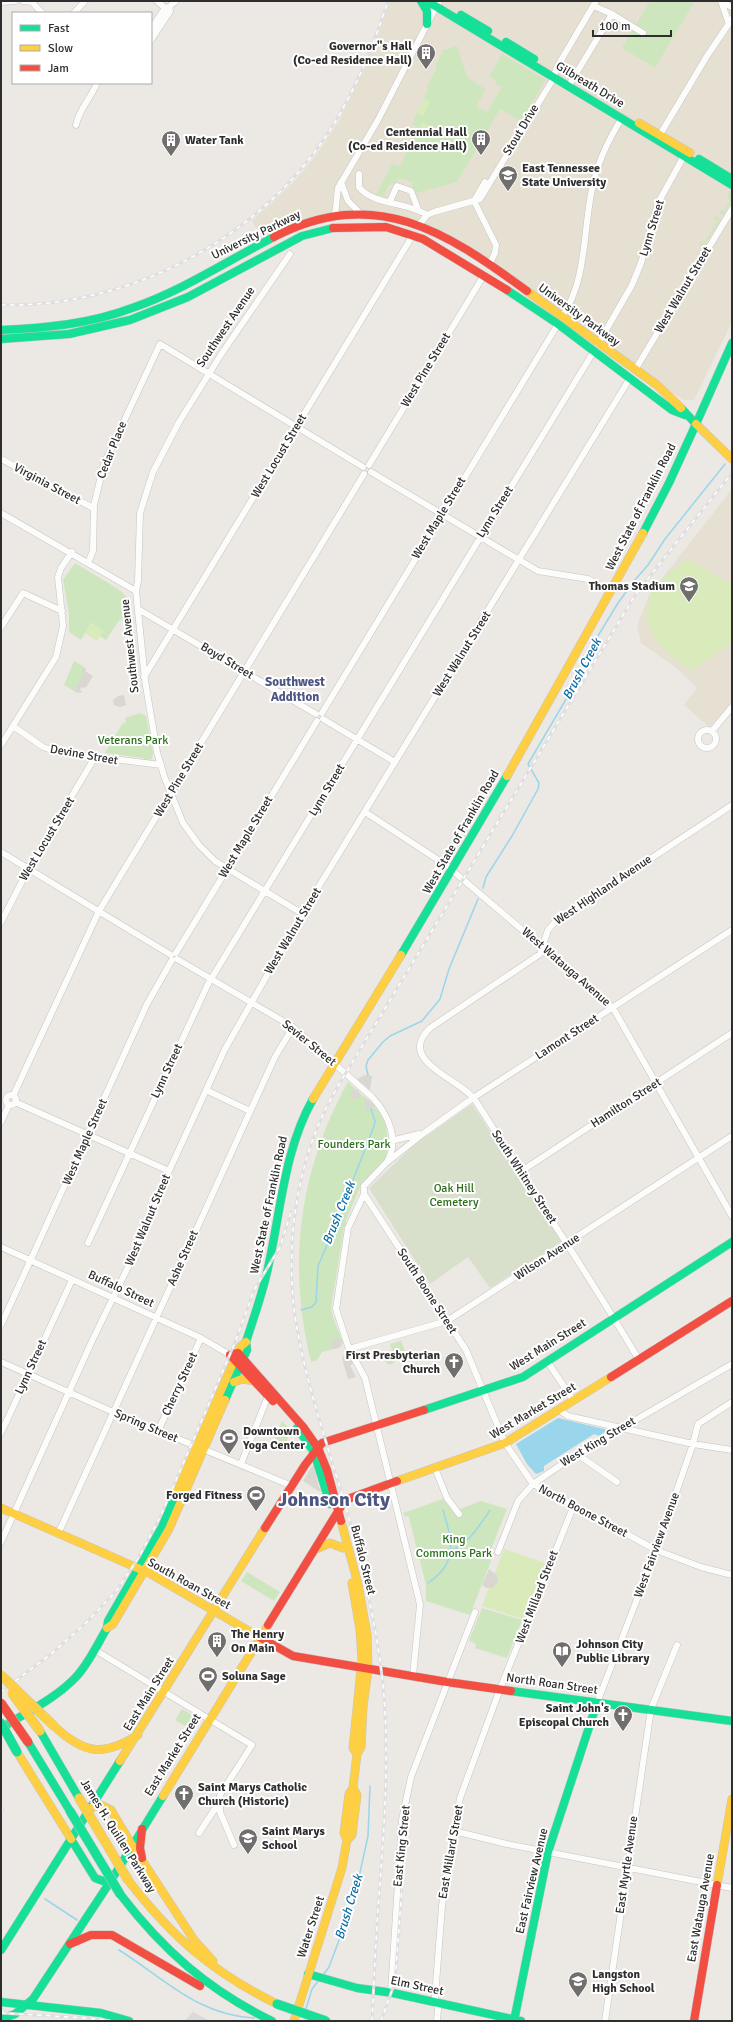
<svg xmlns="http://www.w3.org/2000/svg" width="733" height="2022" font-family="Signika,sans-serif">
	<rect width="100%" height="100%" fill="#ece8e4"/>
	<path fill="#dcd9db" d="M193,2012L210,2021H184Z"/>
	<path fill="#e6e0d3" d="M388,1H732V322L694,400H684L671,393L548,303L404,217H329L265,243L252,221L294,182L314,158L340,120Z
		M732,489V702L711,726H708L684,705L697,688L674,666L641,643L637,626L649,595Z"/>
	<path fill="#cee6be" d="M650,1H695L655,68L622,48Z
		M457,46L467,77L486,90L476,106L487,112L502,87L495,83L496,80L489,76L502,54L546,80L521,121L500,109L457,182L416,193L412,186V182L398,178L396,184L390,183L384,195L388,197L376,195L392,164L400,166L419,128L412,124L428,89L426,88L437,68L435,66L443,50Z
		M730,191L732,193V200L723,215L720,214L719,210L723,211L730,200L727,196Z
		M716,216L720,220L704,246H701L699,242L704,243L717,221L714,218Z
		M75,563L118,589C129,597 131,605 132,619L125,622L120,619L106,640L100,636L103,631L91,623L81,640L69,632V614L63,580Z
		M74,661L84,667L81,671L85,673L74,691L64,685Z
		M140,713L146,716L153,753L152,759L145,761L143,758L105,753L122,724L126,722L125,718Z
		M348,1082L379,1111L386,1126L388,1144L386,1158L362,1183L346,1220V1227H344L331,1308L333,1317L343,1343L339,1348L322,1352L317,1360L311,1362C287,1264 299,1170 348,1082Z
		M401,1341L405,1351L393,1355L390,1344Z
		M385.5 1360a4.5 4.5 0 1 1 9 0a4.5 4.5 0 1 1-9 0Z
		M282,1421L291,1430L284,1449L273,1444Z
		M443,1499L452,1510L460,1509L481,1501L507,1509L491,1549L489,1555L491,1561L470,1615L426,1601V1585L409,1518L408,1516L405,1517L403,1513Z
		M247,1572L280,1592L274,1601L241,1581Z
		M482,1608L522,1620L507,1658L475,1648L476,1644L469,1641Z
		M182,1709L197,1718L198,1724L194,1731L175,1720Z"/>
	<path fill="#d8e0cc" d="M472,1104L561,1240V1242L490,1288L468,1257L430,1284L369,1188L414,1145Z"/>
	<path fill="#d9eabb" d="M424,99L430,102L423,116L417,113Z
		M422,122L432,127L428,137L417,132Z
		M688,559L732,585V642L693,670C664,655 631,623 655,587C663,576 677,567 688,559Z
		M92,623L104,631L97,641L85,633Z
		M504,1549L545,1563L523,1619L482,1606Z"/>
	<path fill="#dad6d2" d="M84,667L86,669L85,671L93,676L87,686L84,688L81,687L80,690L83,692L77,693L74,691L84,673L81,671Z
		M124,695L126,705L120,707L114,705L113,700L118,696Z
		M365,1075L372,1076L370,1090L357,1079Z
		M350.5 1094a4.5 4.5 0 1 1 9 0a4.5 4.5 0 1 1-9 0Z
		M364,1096L375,1106L365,1111V1102Z
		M338,1338L342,1340V1345L339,1348L331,1349L332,1341Z
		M345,1354L348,1356L353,1363L350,1366L356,1377L348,1379L342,1358Z
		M314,1465L319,1488L322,1489L320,1492L303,1481L312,1466Z
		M489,1569L497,1575L498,1581L493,1588H486L482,1585Z"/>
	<path fill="#99d6ec" d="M558,1418L608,1430L599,1436L594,1434L544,1466V1471L536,1474L527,1464L516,1444Z"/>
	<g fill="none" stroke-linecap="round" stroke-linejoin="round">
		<path stroke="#99d6ec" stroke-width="1.5" d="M483,888L486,877L512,836L538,789L539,783L528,764L582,672L590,649L618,603L634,581L648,565L665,539L725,464
			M368,1075L366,1066L368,1060L383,1042L390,1036L422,1021L440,999L449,969L478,899
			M301,1310L312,1307L316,1302L318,1266L338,1219L374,1126L375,1121L371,1109
			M452,1550C469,1543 480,1525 490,1510
			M428,1583C459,1562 452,1541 443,1510
			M45,1899L77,1920
			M119,1950C164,1978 197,2015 254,2018
			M323,1975L329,1967L338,1943L359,1877L368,1836L370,1786
			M306,2009L312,1989L319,1980"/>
		<g stroke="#c5c4c5" stroke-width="7">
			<path id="street" d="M23,1L32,2L42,13
				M157,1L165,8L169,7L176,1
				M721,1L729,24
				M1,2L15,1
				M722,2L732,7
				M594,6L612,14L643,33
				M74,13L85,1
				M151,29L165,8
				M151,40L170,11L169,7
				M571,82L612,14
				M76,125C79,109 91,98 97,83
				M658,138L707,56L732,19
				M359,174V187C372,205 408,202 427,215
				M341,182L348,201L361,214
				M390,201L397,186L411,191L418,209
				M474,201L485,182
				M474,201L496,245L495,253L489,265
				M335,216L338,188L378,120L439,1
				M418,226L427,215L434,212L480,199L552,81L557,67L596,1
				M290,254L222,353L179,422L153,472L140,513L138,581L136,591L145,680L157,752L164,776L183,823L199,845L215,861L303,914
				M562,317C587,280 583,231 592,189C597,164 608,140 622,118
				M598,344L632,285L641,263L658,203L684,156
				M635,370L732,209
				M1,459L93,508
				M369,465L484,275
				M371,472L538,571L588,579L611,591
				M1,513L136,591
				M88,563L93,551L94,505L104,464L160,344L363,467
				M138,609L316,714
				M1,627L23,593L62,611
				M144,677L413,235
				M322,713L558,324
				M323,719L395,762
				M13,726L43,747L57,752L161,765
				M698 739a9 9 0 1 1 18 0a9 9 0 1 1-18 0Z
				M712,731L732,707
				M1,745L56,657L63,626L58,577L61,568L72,552
				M365,812L446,865L608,1003L613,1008L732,1216
				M1,852L171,955
				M1,922L29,868L95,757
				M176,953L317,721
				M177,959L293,1027L372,1097C388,1114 400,1140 387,1162
				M206,1090L250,1111
				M6 1100a5 5 0 1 1 10 0a5 5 0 1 1-10 0Z
				M13,1096L99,911L364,474
				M15,1102L169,1171
				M1,1122L9,1105
				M391,1141L419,1134
				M520,1172L732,1033
				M364,1194L466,1350L505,1443L533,1484L574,1505L656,1550L701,1567L732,1575
				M88,1243L208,984L594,351
				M1,1247L201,1338L230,1355
				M1,1325L147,1004L172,960
				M349,1349L447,1321L732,1136
				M639,1360C601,1296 561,1234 520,1172C505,1148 491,1124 475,1100C461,1079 395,1061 430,1028L540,954L548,930L556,921L732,805
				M547,1361L573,1400
				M1,1362L113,1412L292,1486
				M559,1410L568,1416L693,1444L732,1450
				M158,1431L201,1338
				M1,1433L72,1280
				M577,1454L617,1482
				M241,1464L268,1396
				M435,1468L447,1498L459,1514
				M58,1534L264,1081L275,1057L293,1027
				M1,1542L92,1341L130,1263L169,1171L225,1049L305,909L630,378
				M498,1552L518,1501L533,1484L577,1454L732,1364
				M95,1650L252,1745L220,1795V1812L234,1845
				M413,1675L420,1605L418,1596L365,1378L349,1349L336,1309L348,1228L364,1194V1186L386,1163L424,1133L473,1098L732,930
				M597,1703L656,1550L693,1444L698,1424L732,1402
				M454,1831L507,1844L732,1888
				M199,1833L218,1804
				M391,1993L402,1820L411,1777L475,1612
				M1,2012V2015
				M437,2021L438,2009L435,1997L442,1906L460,1798L500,1689L574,1505
				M605,2021L651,1709L677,1645"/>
		</g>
		<g stroke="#c5c4c5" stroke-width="9">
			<path id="fast" d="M421,1L427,11V24
				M427,1L732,185
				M461,15L488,31
				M506,42L534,59
				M699,159L732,179
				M507,290L558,324L672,410L685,415
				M1,330C46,328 90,324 132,308C182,291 227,261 274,237
				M1,339L69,334L130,320L188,297L302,236L333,228
				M681,408L696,424L732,343
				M643,533L669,483L696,424
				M401,955L507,776
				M225,1400L247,1350L246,1342C254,1316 264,1290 269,1263C281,1208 285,1148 313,1099
				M424,1410L523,1377L732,1242
				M297,1428L314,1452L330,1504
				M511,1691L732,1721
				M8,1724C31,1710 57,1697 76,1677C89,1663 97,1645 107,1628L108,1621L162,1527L177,1491
				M40,1731L79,1798
				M28,1742L70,1811
				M120,1761L71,1839L95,1878L103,1881L112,1879L163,1796
				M120,1894C163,1950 208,1990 272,2021
				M1,1950L71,1839
				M308,1974L357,1988L393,1993L521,2021
				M1,2002L101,2013L129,2021
				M1,2019L15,2014L33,1999L112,1879
				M514,2021L548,1852L597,1703"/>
		</g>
		<g stroke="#c5c4c5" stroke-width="9">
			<path id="slow" d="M639,123L690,153
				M527,291L657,385L681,408
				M696,424L732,459
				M507,776L643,533
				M313,1099L401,955
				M234,1382L242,1379L255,1381
				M397,1481L505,1443L611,1377
				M177,1491L240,1347L246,1342
				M1,1508L151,1574L254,1634
				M341,1521L358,1584L367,1634L368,1670L363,1707L361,1747L357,1754L353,1788L349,1794L344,1833L347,1840
				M316,1549L330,1543L343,1548
				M352,1583L360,1630L362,1660L353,1748L357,1754
				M107,1628L113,1624L169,1529L225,1400
				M54,1726C84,1754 103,1757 138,1735
				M17,1752L71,1839
				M120,1761L265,1528
				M163,1796L268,1625
				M90,1808L101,1805L111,1810L132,1845
				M132,1845L194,1940L213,1961
				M128,1880C172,1937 212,1972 277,2004
				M717,1885L732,1799
				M294,2021L342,1868L347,1840L352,1835L357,1795L353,1788"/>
		</g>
		<g stroke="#c5c4c5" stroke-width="9">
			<path id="jam" d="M333,228L386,227L423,239L507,290
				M274,237C375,185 445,231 527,291
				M238,1353L304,1428L318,1448L327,1470L341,1521
				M238,1353L230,1355L273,1401
				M611,1377L732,1301
				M265,1528L305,1465L322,1443L424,1410
				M268,1625L345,1500L397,1481
				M254,1634L293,1656L447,1682L511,1691
				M142,1829L140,1848L142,1858
				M70,1944L91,1935H112L200,1986
				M694,2021L717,1885"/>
		</g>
		<use href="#street" stroke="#fcfcfb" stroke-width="6"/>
		<use href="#fast" stroke="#16e098" stroke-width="8"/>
		<use href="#slow" stroke="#ffcf43" stroke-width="8"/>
		<use href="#jam" stroke="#f24e42" stroke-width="8"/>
		<g stroke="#dfdfe1" stroke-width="3">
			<path id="rail" d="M1,305C129,308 258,240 328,133C355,92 373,47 388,1
				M1,1692L51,1654L87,1622L117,1590L139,1557L161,1515L208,1406L236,1340L254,1290L280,1247L291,1212
				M1,1809H3
				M1,2013L87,2018L110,2021
				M372,2021C374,1979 376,1937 379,1896C385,1817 391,1738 380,1660C373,1612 362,1565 349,1518C331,1455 308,1392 297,1328C285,1263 293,1184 319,1124C325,1109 333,1095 341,1081L605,645L634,597L657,567L732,473
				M381,2021L395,1982L407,1820"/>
		</g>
		<use href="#rail" stroke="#fff" stroke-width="1.5" stroke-dasharray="4.5" stroke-linecap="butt"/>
		<g stroke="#c6c5c4" stroke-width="10" stroke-linecap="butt">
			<path id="fast-bridge" d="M1,1723L17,1752
				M70,1811L120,1894
				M277,2004L326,2021"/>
		</g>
		<g stroke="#c6c5c4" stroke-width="10" stroke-linecap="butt">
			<path id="slow-bridge" d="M1,1675L54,1726
				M12,1693L40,1731
				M79,1798L128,1880"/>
		</g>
		<g stroke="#c6c5c4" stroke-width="10" stroke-linecap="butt">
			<path id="jam-bridge" d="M1,1703L28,1742"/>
		</g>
		<use href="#fast-bridge" stroke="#16e098" stroke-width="9"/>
		<use href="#slow-bridge" stroke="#ffcf43" stroke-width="9"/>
		<use href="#jam-bridge" stroke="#f24e42" stroke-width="9"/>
	</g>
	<defs>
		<g id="building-pin" transform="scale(1)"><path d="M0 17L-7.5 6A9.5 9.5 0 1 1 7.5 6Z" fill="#706f6e" stroke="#fff"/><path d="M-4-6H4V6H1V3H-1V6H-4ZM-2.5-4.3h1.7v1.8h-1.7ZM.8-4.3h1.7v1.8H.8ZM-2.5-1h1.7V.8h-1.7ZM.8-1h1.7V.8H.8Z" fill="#fff"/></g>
		<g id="university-pin" transform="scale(1)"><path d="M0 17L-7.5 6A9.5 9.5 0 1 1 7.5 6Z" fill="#706f6e" stroke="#fff"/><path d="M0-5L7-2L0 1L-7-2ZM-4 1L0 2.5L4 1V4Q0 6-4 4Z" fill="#fff"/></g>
		<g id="church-pin" transform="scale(1)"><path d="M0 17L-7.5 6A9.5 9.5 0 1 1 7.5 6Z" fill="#706f6e" stroke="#fff"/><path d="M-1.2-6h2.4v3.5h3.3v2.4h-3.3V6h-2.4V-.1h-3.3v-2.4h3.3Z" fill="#fff"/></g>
		<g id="stadium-pin" transform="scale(1)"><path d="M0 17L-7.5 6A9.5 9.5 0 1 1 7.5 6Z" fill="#706f6e" stroke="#fff"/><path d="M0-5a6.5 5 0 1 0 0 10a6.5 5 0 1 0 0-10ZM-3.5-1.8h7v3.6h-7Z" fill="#fff"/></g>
		<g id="library-pin" transform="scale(1)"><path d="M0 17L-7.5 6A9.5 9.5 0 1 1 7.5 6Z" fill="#706f6e" stroke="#fff"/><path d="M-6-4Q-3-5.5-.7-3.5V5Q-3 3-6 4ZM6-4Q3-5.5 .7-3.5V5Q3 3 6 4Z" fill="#fff"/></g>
		<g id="school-pin" transform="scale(1)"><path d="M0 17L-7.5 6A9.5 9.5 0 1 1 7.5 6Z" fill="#706f6e" stroke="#fff"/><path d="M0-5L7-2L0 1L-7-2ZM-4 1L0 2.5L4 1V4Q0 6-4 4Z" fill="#fff"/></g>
	</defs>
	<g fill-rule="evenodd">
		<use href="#building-pin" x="426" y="53"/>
		<use href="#building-pin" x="481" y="139"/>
		<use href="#building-pin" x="171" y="140"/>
		<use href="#university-pin" x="508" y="175"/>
		<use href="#university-pin" x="689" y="586"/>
		<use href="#church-pin" x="454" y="1362"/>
		<use href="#stadium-pin" x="229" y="1438"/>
		<use href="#stadium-pin" x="256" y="1495"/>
		<use href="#building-pin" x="217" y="1641"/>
		<use href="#library-pin" x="562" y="1651"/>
		<use href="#stadium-pin" x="208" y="1676"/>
		<use href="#church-pin" x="623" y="1715"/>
		<use href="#church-pin" x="184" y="1794"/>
		<use href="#school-pin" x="248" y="1838"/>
		<use href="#school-pin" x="578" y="1981"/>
	</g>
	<g text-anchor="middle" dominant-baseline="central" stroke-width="4" stroke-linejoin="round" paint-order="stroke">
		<g font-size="12" font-weight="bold" fill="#2e2e2e" stroke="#fff" text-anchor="start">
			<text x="412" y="46" text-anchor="end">Governor"s Hall<tspan x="412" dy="14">(Co-ed Residence Hall)</tspan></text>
			<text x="467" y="132" text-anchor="end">Centennial Hall<tspan x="467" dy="14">(Co-ed Residence Hall)</tspan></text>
			<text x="185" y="140">Water Tank</text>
			<text x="522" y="168">East Tennessee<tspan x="522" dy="14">State University</tspan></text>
			<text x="675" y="586" text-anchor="end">Thomas Stadium</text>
			<text x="440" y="1355" text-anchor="end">First Presbyterian<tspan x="440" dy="14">Church</tspan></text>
			<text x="243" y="1431">Downtown<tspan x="243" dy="14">Yoga Center</tspan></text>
			<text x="242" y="1495" text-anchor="end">Forged Fitness</text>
			<text x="231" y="1634">The Henry<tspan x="231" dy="14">On Main</tspan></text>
			<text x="576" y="1644">Johnson City<tspan x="576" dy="14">Public Library</tspan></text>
			<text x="222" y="1676">Soluna Sage</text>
			<text x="609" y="1708" text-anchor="end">Saint John's<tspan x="609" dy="14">Episcopal Church</tspan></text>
			<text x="198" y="1787">Saint Marys Catholic<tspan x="198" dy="14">Church (Historic)</tspan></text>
			<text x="262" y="1831">Saint Marys<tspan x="262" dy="14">School</tspan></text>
			<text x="592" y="1974">Langston<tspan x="592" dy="14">High School</tspan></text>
		</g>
		<g font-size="12" fill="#2e2e2e" stroke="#fff">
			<text transform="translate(590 85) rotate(31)">Gilbreath Drive</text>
			<text transform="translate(521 130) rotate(-59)">Stout Drive</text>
			<text transform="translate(652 228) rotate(-73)">Lynn Street</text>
			<text transform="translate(256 235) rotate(-26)">University Parkway</text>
			<text transform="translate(683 290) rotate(-59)">West Walnut Street</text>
			<text transform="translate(579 315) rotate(36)">University Parkway</text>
			<text transform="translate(226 327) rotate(-56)">Southwest Avenue</text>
			<text transform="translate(426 370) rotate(-59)">West Pine Street</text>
			<text transform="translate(112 450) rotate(-68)">Cedar Place</text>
			<text transform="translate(279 456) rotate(-59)">West Locust Street</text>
			<text transform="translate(47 484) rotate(28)">Virginia Street</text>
			<text transform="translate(641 507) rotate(-63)">West State of Franklin Road</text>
			<text transform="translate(495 512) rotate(-58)">Lynn Street</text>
			<text transform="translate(439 518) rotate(-59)">West Maple Street</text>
			<text transform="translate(130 646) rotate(-96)">Southwest Avenue</text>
			<text transform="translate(462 654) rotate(-58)">West Walnut Street</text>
			<text transform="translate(227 661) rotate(31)">Boyd Street</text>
			<text transform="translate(84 755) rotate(10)">Devine Street</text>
			<text transform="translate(179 780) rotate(-59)">West Pine Street</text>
			<text transform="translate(327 790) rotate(-59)">Lynn Street</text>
			<text transform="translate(461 832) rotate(-60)">West State of Franklin Road</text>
			<text transform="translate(246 837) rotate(-59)">West Maple Street</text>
			<text transform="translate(47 839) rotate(-59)">West Locust Street</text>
			<text transform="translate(603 890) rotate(-34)">West Highland Avenue</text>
			<text transform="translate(293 931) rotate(-59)">West Walnut Street</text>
			<text transform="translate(566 967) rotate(41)">West Watauga Avenue</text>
			<text transform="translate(567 1037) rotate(-33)">Lamont Street</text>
			<text transform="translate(309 1043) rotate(39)">Sevier Street</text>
			<text transform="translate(167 1071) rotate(-65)">Lynn Street</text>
			<text transform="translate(626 1103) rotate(-33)">Hamilton Street</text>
			<text transform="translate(85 1142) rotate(-66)">West Maple Street</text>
			<text transform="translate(524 1177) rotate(57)">South Whitney Street</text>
			<text transform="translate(269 1205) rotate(-78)">West State of Franklin Road</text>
			<text transform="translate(148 1220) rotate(-67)">West Walnut Street</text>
			<text transform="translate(547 1257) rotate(-33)">Wilson Avenue</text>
			<text transform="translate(183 1258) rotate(-66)">Ashe Street</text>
			<text transform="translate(121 1289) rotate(25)">Buffalo Street</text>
			<text transform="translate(427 1291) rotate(57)">South Boone Street</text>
			<text transform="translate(548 1345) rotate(-32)">West Main Street</text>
			<text transform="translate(31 1367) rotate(-65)">Lynn Street</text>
			<text transform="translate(180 1384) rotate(-65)">Cherry Street</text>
			<text transform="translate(533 1411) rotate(-31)">West Market Street</text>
			<text transform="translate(146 1426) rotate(23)">Spring Street</text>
			<text transform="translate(598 1442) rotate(-31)">West King Street</text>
			<text transform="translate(583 1511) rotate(28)">North Boone Street</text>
			<text transform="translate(657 1545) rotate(-70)">West Fairview Avenue</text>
			<text transform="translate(363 1560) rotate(76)">Buffalo Street</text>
			<text transform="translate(189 1584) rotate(29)">South Roan Street</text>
			<text transform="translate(537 1597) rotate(-69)">West Millard Street</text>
			<text transform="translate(552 1684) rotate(8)">North Roan Street</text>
			<text transform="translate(149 1694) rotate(-58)">East Main Street</text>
			<text transform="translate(173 1755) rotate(-58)">East Market Street</text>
			<text transform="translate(118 1836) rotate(58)">James H. Quillen Parkway</text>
			<text transform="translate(402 1846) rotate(-84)">East King Street</text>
			<text transform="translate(451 1852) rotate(-80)">East Millard Street</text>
			<text transform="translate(627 1865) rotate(-82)">East Myrtle Avenue</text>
			<text transform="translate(532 1881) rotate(-77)">East Fairview Avenue</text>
			<text transform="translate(701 1908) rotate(-80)">East Watauga Avenue</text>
			<text transform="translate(311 1927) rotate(-72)">Water Street</text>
			<text transform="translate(417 1986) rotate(12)">Elm Street</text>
		</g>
		<g font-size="12" fill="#2c6e1b" stroke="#fff">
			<text x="133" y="740">Veterans Park</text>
			<text x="354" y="1144">Founders Park</text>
			<text x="454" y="1188">Oak Hill<tspan x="454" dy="14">Cemetery</tspan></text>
			<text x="454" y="1539">King<tspan x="454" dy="14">Commons Park</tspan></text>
		</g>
		<g font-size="13" font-style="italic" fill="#0d6fa3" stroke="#fff">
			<text transform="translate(582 669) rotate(-62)">Brush Creek</text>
			<text transform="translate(339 1213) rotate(-68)">Brush Creek</text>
			<text transform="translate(349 1907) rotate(-73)">Brush Creek</text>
		</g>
		<g font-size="13" font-weight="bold" fill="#4d5680" stroke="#fff">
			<text x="295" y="682">Southwest<tspan x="295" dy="15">Addition</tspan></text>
		</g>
		<g font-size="20" font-weight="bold" fill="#4d5680" stroke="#fff">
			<text x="334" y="1499">Johnson City</text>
		</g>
	</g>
	<rect width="733" height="2022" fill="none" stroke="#2e2e2e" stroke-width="4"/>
	<rect x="12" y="12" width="140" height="72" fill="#ffffff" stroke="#ababab"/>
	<rect x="20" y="25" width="20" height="6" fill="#16e098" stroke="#ababab"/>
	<text x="48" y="32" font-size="12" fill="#2e2e2e">Fast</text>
	<rect x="20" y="45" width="20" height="6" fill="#ffcf43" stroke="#ababab"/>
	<text x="48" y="52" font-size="12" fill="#2e2e2e">Slow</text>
	<rect x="20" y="65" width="20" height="6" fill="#f24e42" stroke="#ababab"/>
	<text x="48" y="72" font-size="12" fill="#2e2e2e">Jam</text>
	<path d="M593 30v6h78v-6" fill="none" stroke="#2e2e2e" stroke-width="2"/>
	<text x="599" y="30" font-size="12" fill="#2e2e2e" stroke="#ffffff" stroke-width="3" paint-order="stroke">100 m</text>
</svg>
